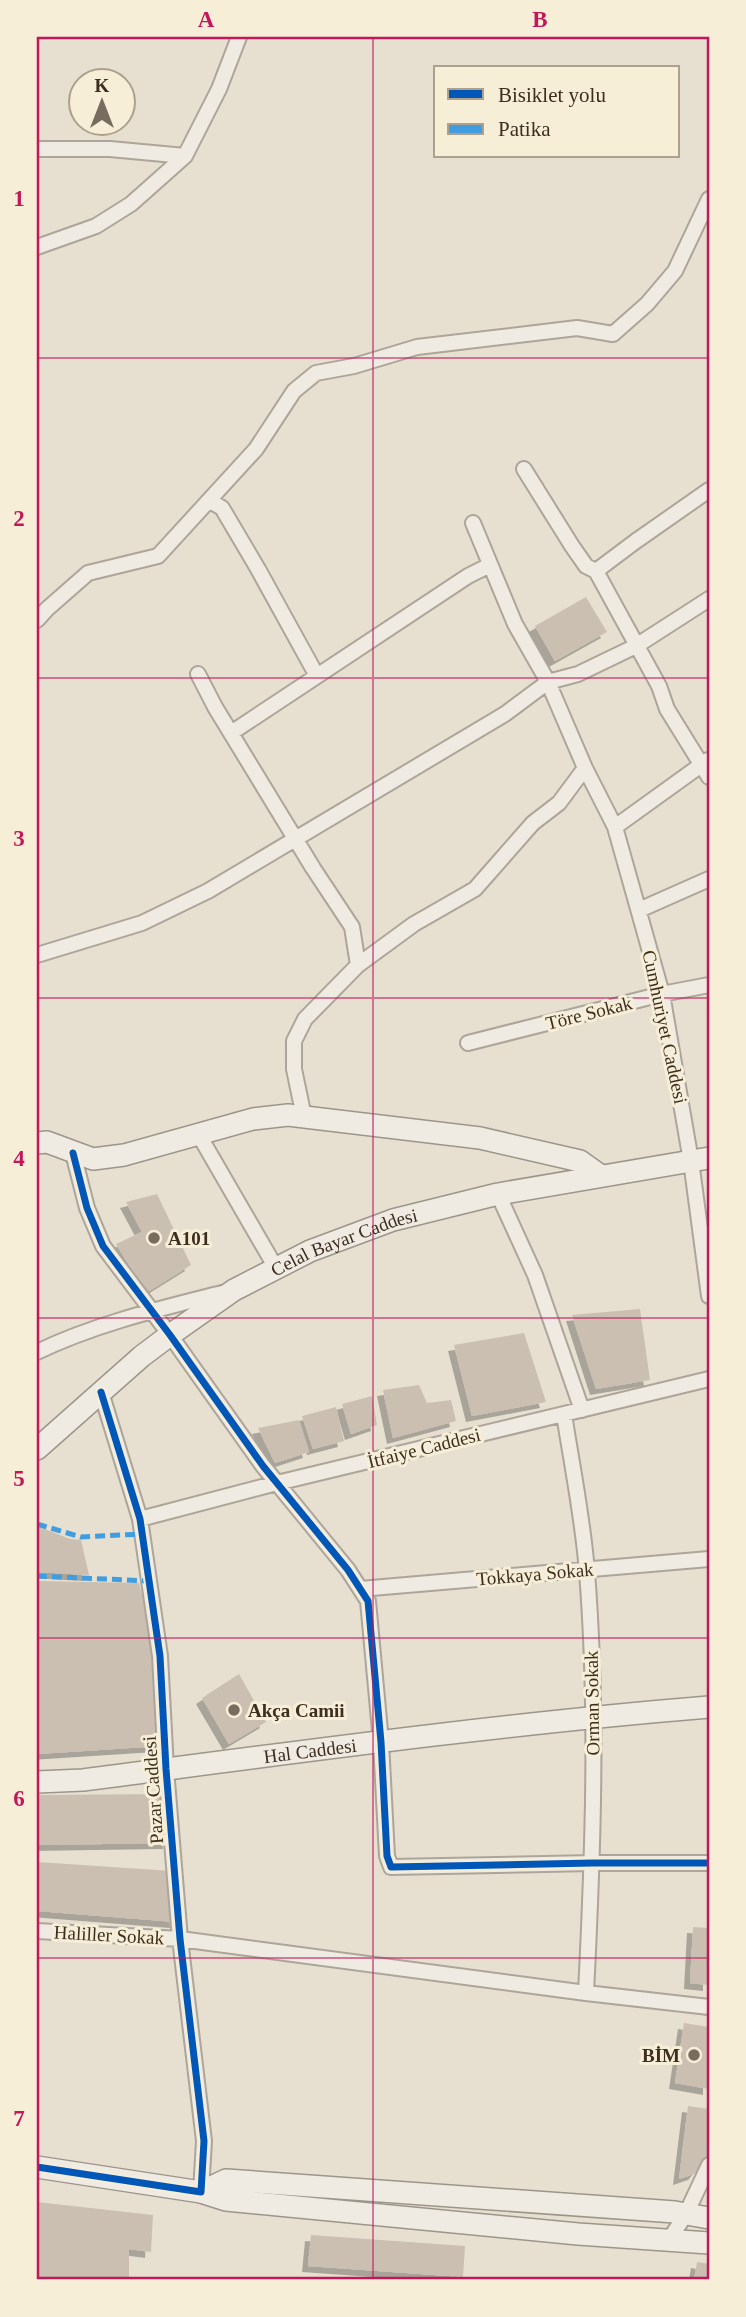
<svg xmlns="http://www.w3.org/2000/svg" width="746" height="2317" font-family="Georgia,serif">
	<defs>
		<filter id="shadow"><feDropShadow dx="-6" dy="6" stdDeviation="0" flood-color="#0004"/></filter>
	</defs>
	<rect width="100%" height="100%" fill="#e7e0d1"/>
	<path fill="#cbbfb2" filter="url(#shadow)" d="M586,597L607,632L555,661L535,626Z
		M157,1194L191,1265L146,1293L116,1244L142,1232L126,1202Z
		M640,1309L650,1380L596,1389L572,1315Z
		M524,1333L546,1402L472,1416L454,1345Z
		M419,1385L427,1403L451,1400L456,1421L393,1438L383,1390Z
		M372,1396L377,1425L351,1434L342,1404Z
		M336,1407L344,1441L313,1449L302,1416Z
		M299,1420L309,1452L275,1463L258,1428Z
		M37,1526L70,1539L81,1540L89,1575L37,1572Z
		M37,1581L139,1583L149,1625L161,1746L37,1754Z
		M239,1674L266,1722L229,1744L202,1698Z
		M165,1794L169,1843L37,1845V1795Z
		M37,1862L172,1871L176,1922L37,1911Z
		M693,1927L709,1928V1985L690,1983Z
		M684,2023L709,2027V2089L675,2083Z
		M688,2106L709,2109V2157L694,2174L679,2179Z
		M37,2202L153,2215L151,2252L129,2249V2280H37Z
		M311,2235L465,2246L463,2277L308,2266Z
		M697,2262L709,2264V2280H694Z"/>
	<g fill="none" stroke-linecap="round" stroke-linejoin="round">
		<g stroke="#ada599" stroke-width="18">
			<path id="street" d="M37,149H110L185,156
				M37,247L96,226L131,204L185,156L219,89L239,37
				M524,469L572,546L586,566L596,571
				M709,490L636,541L596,571L659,686L667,709L709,777
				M210,501L222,508L258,569L317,676
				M473,523L515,624L548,682L585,768L615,827L662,994L691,1161L709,1296
				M37,620L47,609L88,573L158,556L256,449L294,391L316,373L354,366L417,347L577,328L613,334L647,304L675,271L709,199
				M198,674L215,707L313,868L352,927L358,965
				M231,733L468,576L490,565
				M615,827L708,760
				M639,910L709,879
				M37,955L142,923L208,891L505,714L548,682L578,674L636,646L709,599
				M468,1043L662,994L709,985
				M304,1117L294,1069V1041L305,1019L358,965L414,924L475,889L533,823L559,803L585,768
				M199,1135L276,1268
				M73,1153L87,1208L103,1246L170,1335L263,1466L348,1570L368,1601L381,1742L387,1856L391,1867L593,1863H709
				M498,1194L535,1275L582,1410
				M37,1352C95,1324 159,1309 222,1293
				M101,1392L140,1519L160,1656L166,1769L180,1939L204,2141L201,2192
				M564,1414C572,1466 583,1519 587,1572C598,1712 593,1852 586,1993
				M140,1519L277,1483L709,1379
				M360,1589L709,1559
				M37,1931L180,1939L586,1993L709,2007
				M669,2240L686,2214L709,2165"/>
		</g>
		<g stroke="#9c958a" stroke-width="24">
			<g id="secondary">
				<path d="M37,1143L47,1142L93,1159L124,1155L253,1119L288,1115L480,1138L580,1161L601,1176"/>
				<path id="s1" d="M37,1449L142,1356L170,1335L234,1290L310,1251L393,1220L498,1194L709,1158"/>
				<path id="s2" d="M37,1782L83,1780C291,1753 500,1724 709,1707"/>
				<path d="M37,2167L201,2192L226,2200L578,2234L709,2243"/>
				<path d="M201,2192L226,2180L675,2212L709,2218"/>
			</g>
		</g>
		<use href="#street" stroke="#efebe3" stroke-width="14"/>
		<use href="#secondary" stroke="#efebe3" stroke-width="21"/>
		<path stroke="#3f9de0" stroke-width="5" stroke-dasharray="10 5" stroke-linecap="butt" d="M37,1524L81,1537L143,1534
			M37,1576L150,1581"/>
		<g stroke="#f7eed8" stroke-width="11">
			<path id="cycleway" d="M73,1153L87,1208L103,1246L170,1335L263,1466L348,1570L368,1601L381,1742L387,1856L391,1867L593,1863H709
				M37,2167L201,2192L204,2141L180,1939L166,1769L160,1656L140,1519L101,1392"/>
		</g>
		<use href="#cycleway" stroke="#0057b8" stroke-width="7"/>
	</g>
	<path fill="none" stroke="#c2185b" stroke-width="2" stroke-opacity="0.55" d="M373,37V2280M37,358H709M37,678H709M37,998H709M37,1318H709M37,1638H709M37,1958H709"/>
	<g fill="#786c5e" stroke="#f7eed8" stroke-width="2.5">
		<circle cx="154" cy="1238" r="7"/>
		<circle cx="234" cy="1710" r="7"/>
		<circle cx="694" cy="2055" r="7"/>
	</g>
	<g text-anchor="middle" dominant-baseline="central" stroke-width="6" stroke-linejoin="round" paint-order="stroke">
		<g font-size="19" fill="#3d2e20" stroke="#f7eed8">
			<text transform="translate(589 1013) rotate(-14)">Töre Sokak</text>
			<text transform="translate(665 1027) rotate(78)">Cumhuriyet Caddesi</text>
			<text stroke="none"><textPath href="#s1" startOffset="374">Celal Bayar Caddesi</textPath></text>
			<text transform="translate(424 1448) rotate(-14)">İtfaiye Caddesi</text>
			<text transform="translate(535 1574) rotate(-5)">Tokkaya Sokak</text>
			<text transform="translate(592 1703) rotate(-91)">Orman Sokak</text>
			<text stroke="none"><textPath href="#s2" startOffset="275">Hal Caddesi</textPath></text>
			<text transform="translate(153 1790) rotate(-94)">Pazar Caddesi</text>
			<text transform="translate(109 1935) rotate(3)">Haliller Sokak</text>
		</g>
		<g font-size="19" font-weight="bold" fill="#3d2e20" stroke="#f7eed8" text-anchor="start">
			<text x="168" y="1238">A101</text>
			<text x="248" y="1710">Akça Camii</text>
			<text x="680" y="2055" text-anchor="end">BİM</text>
		</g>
	</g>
	<rect width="746" height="2317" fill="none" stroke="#f7eed8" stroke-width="77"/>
	<rect x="434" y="66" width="245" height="91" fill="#f7eed8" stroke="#ada18e" stroke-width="2"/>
	<rect x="448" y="89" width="35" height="10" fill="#0057b8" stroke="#ada18e" stroke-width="2"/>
	<text x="498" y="102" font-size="21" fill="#3d2e20">Bisiklet yolu</text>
	<rect x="448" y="124" width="35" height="10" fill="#3f9de0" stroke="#ada18e" stroke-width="2"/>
	<text x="498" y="136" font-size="21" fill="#3d2e20">Patika</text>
	<g transform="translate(102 102)"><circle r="33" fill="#f7eed8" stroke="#ada18e" stroke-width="2"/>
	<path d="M0-5L12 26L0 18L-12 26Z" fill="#786c5e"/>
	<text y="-10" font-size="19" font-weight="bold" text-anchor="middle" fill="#3d2e20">K</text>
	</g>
	<rect x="38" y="38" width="670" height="2240" fill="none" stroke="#c2185b" stroke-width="2.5"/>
	<g font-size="23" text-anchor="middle" font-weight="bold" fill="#c2185b">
		<text x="206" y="27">A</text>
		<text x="540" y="27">B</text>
		<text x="19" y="206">1</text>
		<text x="19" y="526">2</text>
		<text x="19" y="846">3</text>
		<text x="19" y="1166">4</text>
		<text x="19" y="1486">5</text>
		<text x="19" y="1806">6</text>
		<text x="19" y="2126">7</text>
	</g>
</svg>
